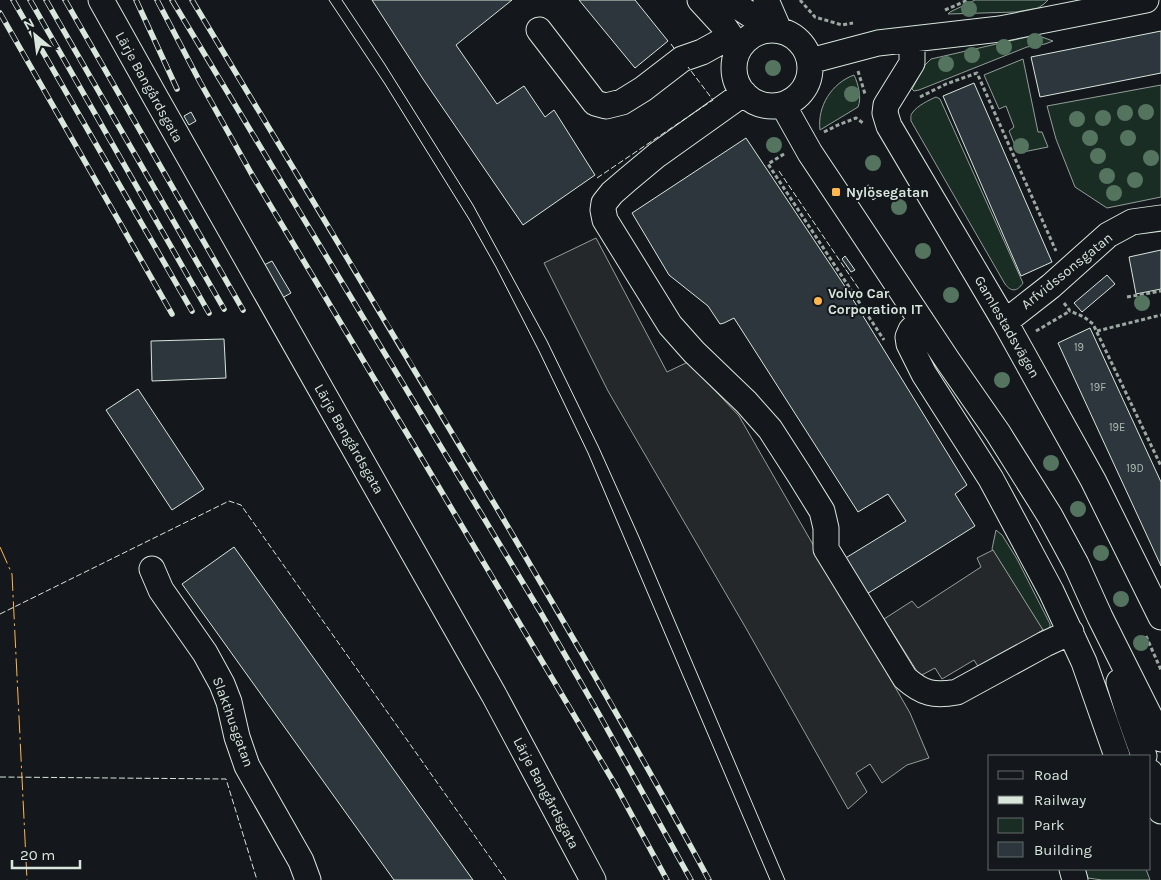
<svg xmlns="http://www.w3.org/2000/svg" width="1161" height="880" font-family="Karla,sans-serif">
	<rect width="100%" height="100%" fill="#14181c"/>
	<path fill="#1a2d24" stroke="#939e99" d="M975,0H1048L1044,4L1038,8L1016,12L948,14L950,12Z
		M1036,35L1053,41L1045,44L1027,47L919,90L914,91L912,89L925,65L931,59Z
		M1023,59L1038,132H1042L1048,147L1018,153L1009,131L1014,127L1006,106L999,109L984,75Z
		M854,75C858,83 862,98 858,107L820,130C817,106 832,83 854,75Z
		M1161,85V197L1107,208L1075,187L1056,139L1047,106Z
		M936,97L940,99L1023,283C1017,292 1011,292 1005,284L911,121C911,118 910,115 913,112C917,106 929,100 936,97Z
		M996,530L1002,535L1017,559L1050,624V627L1045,631L1042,629L992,549Z
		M1085,869H1146L1150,880H1102L1088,878Z"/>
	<path fill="#24282b" stroke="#939e99" d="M596,238L667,372L688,362L739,416L910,713L929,758L907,765L882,783L870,764L856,773L867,792L848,809L747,630L608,391L544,263Z
		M993,550L1043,630L979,668L974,660L942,679L935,668L920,676L884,619L912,601L918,608L981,567L977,558Z"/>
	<path fill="#2c363c" stroke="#d8e6dc" d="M372,0H512L456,45L497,104L524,86L545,117L554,110L595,175L523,225L423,79Z
		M579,0H635L668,41L635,68Z
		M1161,31V73L1040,97L1031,57Z
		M974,83L1052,262L1021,276L943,96Z
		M191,112L196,121L189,125L184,116Z
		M746,138L844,285L967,485L955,494L975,526L862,597L839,562L906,521L888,494L858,512L734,318L724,323L720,324L708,306L669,275L632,213Z
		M869,185L877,197L873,200L865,187Z
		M1161,250V289L1136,294L1129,257Z
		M845,256L855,270L851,272L842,259Z
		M272,261L291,293L282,298L264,265Z
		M1107,275L1115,284L1082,312L1074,303Z
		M1090,328L1161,482V566L1058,343Z
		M224,339L226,378L152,381L151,341Z
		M138,389L204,489L172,510L106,410Z
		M234,547L473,880H394L182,584Z"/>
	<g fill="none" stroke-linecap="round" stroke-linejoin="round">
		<g stroke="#d8e6dc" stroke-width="27">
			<path id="minor" d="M101,0L157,100L494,695L593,880
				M700,0L723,25L739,48
				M728,0L772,29
				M766,0L779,30
				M734 68a38 38 0 1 1 76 0a38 38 0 1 1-76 0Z
				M539,30L595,103L606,106L622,102L643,89L682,59L702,52L731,36
				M912,39V63L886,105L885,113L889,126L1005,322L1093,480L1161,617
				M810,61L878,43L1000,29L1146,0
				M744,93L657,155L627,180L612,193L604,203L603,210L605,220L670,325L694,352L746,402L770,429L799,474L822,511L826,528V549L905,678C923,694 934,696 957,692L1045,644L1071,632
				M783,105L810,153L836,192L948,361L998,433L1050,516L1076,564L1100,617L1161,739
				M921,320L911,330L908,337L909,344L924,374L991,479L1051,591L1084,662L1117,756
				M1005,322L1051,286L1108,235L1132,222L1161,218
				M152,569L161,590L205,653L222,684L229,702L237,737L247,766L301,861L308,880
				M1119,682L1129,714L1144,756
				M1150,772L1154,784L1161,811
				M1072,869L1075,880"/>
		</g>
		<path stroke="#9da8a2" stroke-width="3" stroke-dasharray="4 2.5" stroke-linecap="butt" d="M800,0L815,17L842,25L853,23
			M945,10L968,0
			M858,71L865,94
			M920,97L946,84L977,73L1056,251
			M824,132L838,125L856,118L863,123
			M784,154L768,164L884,340
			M1127,297L1161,291
			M1064,303L1070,311L1084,317L1093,324L1161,466
			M1036,331L1070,311
			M1097,331L1161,315
			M1146,636L1161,670"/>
		<use href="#minor" stroke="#14181c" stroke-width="25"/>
		<path stroke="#d8e6dc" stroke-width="1" d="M329,0L385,84L469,219L496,267L539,351L588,453L770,880
			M342,0L384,63L473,205L547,341L599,448L639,537L785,880"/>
		<g stroke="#d8e6dc" stroke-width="5.5">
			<path id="rail" d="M13,0L192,311
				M30,0L209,313
				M46,0L224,309
				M65,0L243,310
				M136,0L177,89
				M157,0L200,82L251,173L421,457L616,786L667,880
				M172,0L541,613L600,716L691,880
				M192,0C294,170 397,339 498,510C570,632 642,755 709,880
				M0,13L172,314"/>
		</g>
		<use href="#rail" stroke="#14181c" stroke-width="4" stroke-dasharray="11" stroke-linecap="butt"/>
		<path stroke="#d8e6dc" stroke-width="1" stroke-dasharray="6 2.5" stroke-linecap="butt" d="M671,44L676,51
			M779,171L861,292
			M597,178L713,100L688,67
			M0,614L229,501L241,505L506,880
			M0,777L226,779L257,880"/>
		<path stroke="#ffb74d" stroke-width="1" stroke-dasharray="18 4 2.5 4" stroke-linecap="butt" d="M0,547L12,574L27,880"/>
	</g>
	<g fill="#55745f">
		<circle cx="969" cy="9" r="8"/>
		<circle cx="1035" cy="41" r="8"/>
		<circle cx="1004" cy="47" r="8"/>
		<circle cx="972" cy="55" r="8"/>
		<circle cx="946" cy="64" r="8"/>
		<circle cx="773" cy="68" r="8"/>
		<circle cx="852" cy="94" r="8"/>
		<circle cx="1146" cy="112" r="8"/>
		<circle cx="1125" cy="113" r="8"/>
		<circle cx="1103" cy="118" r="8"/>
		<circle cx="1077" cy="119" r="8"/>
		<circle cx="1090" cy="138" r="8"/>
		<circle cx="1128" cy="138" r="8"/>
		<circle cx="774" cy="145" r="8"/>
		<circle cx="1021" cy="146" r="8"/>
		<circle cx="1098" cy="156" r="8"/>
		<circle cx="1151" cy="158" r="8"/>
		<circle cx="873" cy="163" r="8"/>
		<circle cx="1107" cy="176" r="8"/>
		<circle cx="1135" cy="180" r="8"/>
		<circle cx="1114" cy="193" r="8"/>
		<circle cx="899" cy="207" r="8"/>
		<circle cx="923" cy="251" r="8"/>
		<circle cx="951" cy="295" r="8"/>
		<circle cx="1142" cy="303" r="8"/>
		<circle cx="1002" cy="380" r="8"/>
		<circle cx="1051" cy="463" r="8"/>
		<circle cx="1078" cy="509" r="8"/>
		<circle cx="1101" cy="553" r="8"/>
		<circle cx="1121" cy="599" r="8"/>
		<circle cx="1141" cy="643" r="8"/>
	</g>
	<g fill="#ffb74d" stroke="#14181c" stroke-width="2">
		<rect x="831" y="187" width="10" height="10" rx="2.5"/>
		<circle cx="818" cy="301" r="5"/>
	</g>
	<g text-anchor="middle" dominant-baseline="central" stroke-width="4" stroke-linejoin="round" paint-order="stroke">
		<g font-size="11" fill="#adbab4">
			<text x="1079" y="347">19</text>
			<text x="1098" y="387">19F</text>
			<text x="1117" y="427">19E</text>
			<text x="1135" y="468">19D</text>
		</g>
		<g font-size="14" fill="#d8e6dc" stroke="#14181c">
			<text transform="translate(149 87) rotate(61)">Lärje Bangårdsgata</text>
			<text transform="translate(1067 271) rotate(-39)">Arfvidssonsgatan</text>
			<text transform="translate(1007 327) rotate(60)">Gamlestadsvägen</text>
			<text transform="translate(349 439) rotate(60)">Lärje Bangårdsgata</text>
			<text transform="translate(233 722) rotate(70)">Slakthusgatan</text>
			<text transform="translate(546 793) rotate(62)">Lärje Bangårdsgata</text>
		</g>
		<g font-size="14" font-weight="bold" fill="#d8e6dc" stroke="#14181c" text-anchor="start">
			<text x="846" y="192">Nylösegatan</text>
			<text x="828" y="293">Volvo Car<tspan x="828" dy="16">Corporation IT</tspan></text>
		</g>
	</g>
	<rect x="988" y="755" width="162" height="115" fill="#14181c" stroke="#626a69"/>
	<rect x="998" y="771" width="25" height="8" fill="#14181c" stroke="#626a69"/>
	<text x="1034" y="780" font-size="15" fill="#d8e6dc">Road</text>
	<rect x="998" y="796" width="25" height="8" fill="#d8e6dc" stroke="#626a69"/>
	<text x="1034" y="805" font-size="15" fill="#d8e6dc">Railway</text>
	<rect x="998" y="818" width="25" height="15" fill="#1a2d24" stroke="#626a69"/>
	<text x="1034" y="830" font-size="15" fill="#d8e6dc">Park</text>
	<rect x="998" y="842" width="25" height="15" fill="#2c363c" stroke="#626a69"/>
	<text x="1034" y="855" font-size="15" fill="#d8e6dc">Building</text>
	<g transform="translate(35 35) rotate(331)" stroke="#14181c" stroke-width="4" paint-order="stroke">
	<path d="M0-4L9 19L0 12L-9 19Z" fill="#d8e6dc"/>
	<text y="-8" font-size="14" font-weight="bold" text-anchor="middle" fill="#d8e6dc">N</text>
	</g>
	<path d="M12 860v8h68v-8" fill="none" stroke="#d8e6dc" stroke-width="2.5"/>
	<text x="20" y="860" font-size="15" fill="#d8e6dc" stroke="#14181c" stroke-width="4" paint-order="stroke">20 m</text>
</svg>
